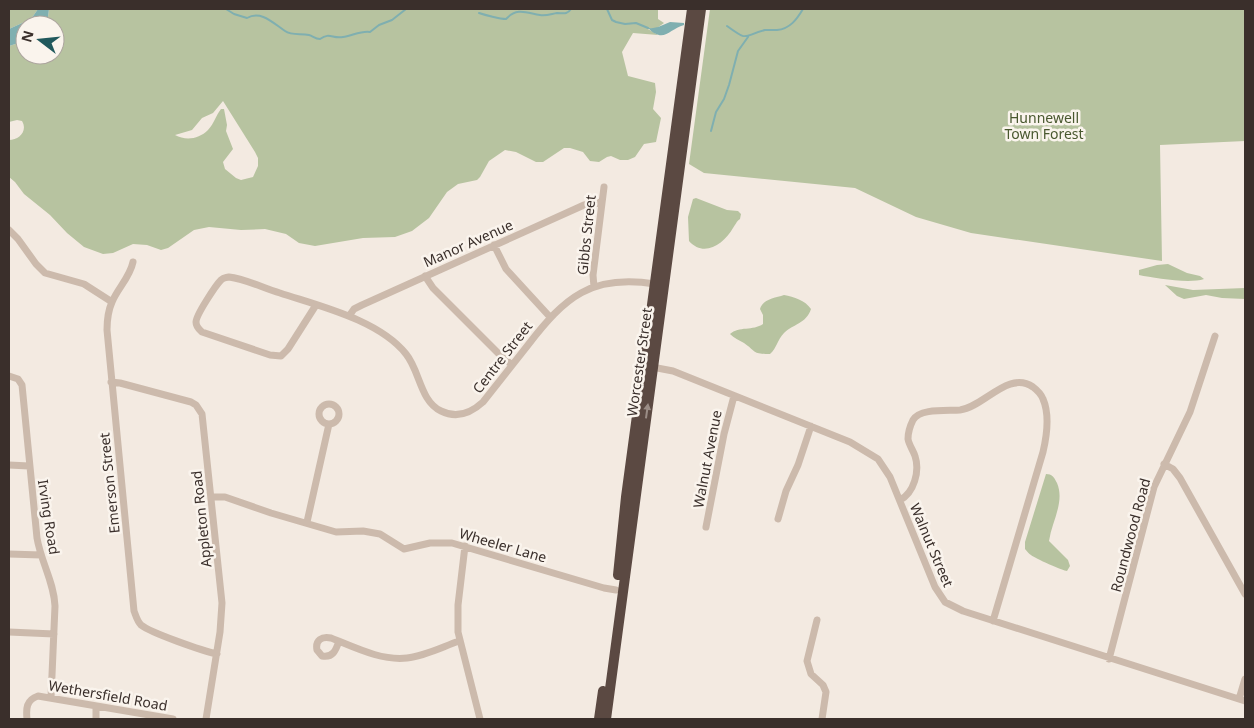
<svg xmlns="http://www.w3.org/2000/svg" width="1254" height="728" font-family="'Noto Sans',sans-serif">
	<rect width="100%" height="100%" fill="#f3eae1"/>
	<path fill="#b7c3a0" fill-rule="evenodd" d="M9,9H38L31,19L9,29Z
		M49,9H658V19L664,23L657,28L648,29L658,35L633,33L622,52L628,76L655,83L656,92L653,109L661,118L656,142L644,144L635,157L628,160H620L611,156L607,157L599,162L590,161L583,152L570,148H564L543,162H536L516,152L505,150L489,161L480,177L477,180L458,184L447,192L429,218L412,231L395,237L363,238L315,246L299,243L286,234L265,229L241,230L209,227L194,230L168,248L161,250L147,245L133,244L113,253L103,254L84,247L67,233L50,215L24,194L15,182L9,177V140C19,140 28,131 22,121L17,120L9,122V46L25,41V55H55V25H47ZM223,101L255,152L258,158V166L253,177L241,180L236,178L225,169L223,162L233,149L226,131L227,125L224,109H221C216,115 214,124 208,130C199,139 186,141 175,135L192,130L202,118L213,113Z
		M710,9H1245V141L1160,145L1162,261L971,233L916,217L855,188L704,173L689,164Z
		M696,198L727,210L738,211L741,214L740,219C736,222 736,224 733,228C724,244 704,258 689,241L688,217L693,199Z
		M1168,264L1187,273L1200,276L1204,279C1189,284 1154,278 1139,275V270L1157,265Z
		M1165,285L1193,290L1245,288V299L1222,298L1206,295L1184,299L1177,296Z
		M784,295C794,297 805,300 811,309C806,324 793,324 784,333C777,340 777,348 770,354C752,354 757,352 744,343C739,340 734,338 730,334C739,326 753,331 763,324V315L760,309C763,299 775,298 784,295Z
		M1046,474C1052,474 1054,477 1057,483C1065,502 1052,521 1049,541L1068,560L1070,566L1067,571C1064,571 1034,558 1031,555C1029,554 1027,551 1025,549V542Z"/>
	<path fill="#7fafb0" d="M38,9H49L47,25H25V41L9,46V29L31,19Z
		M670,22L684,23V25C669,29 664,44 648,28C656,29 663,25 670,22Z"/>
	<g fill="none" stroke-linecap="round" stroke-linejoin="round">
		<path stroke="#7fafb0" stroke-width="2" d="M226,9L234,14L247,18C261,10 273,23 285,31C292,36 301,33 309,35C313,36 315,39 320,39C330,32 332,39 343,37C351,36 363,30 370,32L379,25L392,20L406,9
			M607,9L612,20L616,22L625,24L636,23L648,28
			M479,13C485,15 500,19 506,19C517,7 527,13 540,15C546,16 551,14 557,13C563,13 567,15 571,9
			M727,26C749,42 742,36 765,30C769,30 774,30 777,30C790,29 797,19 803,9
			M711,131L716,112L724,99L729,85L738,51L748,37"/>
		<path stroke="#ccbaac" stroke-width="7" d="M9,230L18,239L36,264L45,273L84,284L112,302
			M494,245L506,269L550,317
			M133,262C130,277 118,288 112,302C108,311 107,320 107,330L134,611C136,616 137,621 141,625C151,633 203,651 217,654
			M425,276L433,288L500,355L512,365
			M594,287L593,275L604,187
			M316,305L288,349L281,356L270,355L202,332C199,329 196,327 196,322C196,315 216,285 221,280C224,277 225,278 229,277C246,279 263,288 280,293C319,306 379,320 406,354C420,371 420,401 441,411C457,419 471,413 483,402C498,383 513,364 528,345C565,297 591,274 655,284
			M349,316L354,309L362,305L584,205L602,202
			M652,367L673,371L850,442L878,459L890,477L935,587L945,602L963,611L1245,701
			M9,376L18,379L22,385L37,538C41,562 54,582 55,606L51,698
			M111,382L120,383L191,402L196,405L202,414L222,603L220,632L206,719
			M319 414a10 10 0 1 1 20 0a10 10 0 1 1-20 0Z
			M1164,464L1173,469L1180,478L1245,594
			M9,465L29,466
			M212,497H225L271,513L336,532L363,531L380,534L404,549L430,543H452L604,588L616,590
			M900,500C914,493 920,471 915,456C913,450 909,445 908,439C908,432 910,426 913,420C920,408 947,411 960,410C984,407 1008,370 1033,387C1037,390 1041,394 1043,399C1050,415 1047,435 1043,452L993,621
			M778,519L786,491L798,465L811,426
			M307,522L329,424
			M706,527L724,434L734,396
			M465,546L458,605V632L480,719
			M9,554L41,555
			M817,620L807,661L811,674L823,685L826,692L822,719
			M9,632L54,634
			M339,641C336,650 333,658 322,656L317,650C315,640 322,636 331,638C354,647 381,661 407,658C425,656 442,647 459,641
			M1109,659L1154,487L1190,412L1215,336
			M1239,699L1245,679
			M96,706V719
			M27,719C26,709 26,700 38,696L173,719"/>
		<path stroke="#5b4942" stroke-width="10" d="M618,575L626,497L692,9
			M599,719L603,691
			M606,719L701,9"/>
	</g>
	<defs><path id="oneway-solid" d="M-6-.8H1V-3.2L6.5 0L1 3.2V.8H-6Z" transform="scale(1.25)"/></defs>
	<use fill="#9b8d86" href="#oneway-solid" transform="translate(647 411) rotate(-82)"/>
	<g text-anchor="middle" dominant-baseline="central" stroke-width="5" stroke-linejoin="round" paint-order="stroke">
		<g font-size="14" fill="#49582f" stroke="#faf4ed">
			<text x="1044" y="117">Hunnewell<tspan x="1044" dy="16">Town Forest</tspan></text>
		</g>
		<g font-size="14" fill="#3a2f2b" stroke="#faf4ed">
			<text transform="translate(586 235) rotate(-84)">Gibbs Street</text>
			<text transform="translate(468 243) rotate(-24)">Manor Avenue</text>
			<text transform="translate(502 357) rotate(-52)">Centre Street</text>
			<text transform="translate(639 362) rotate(-82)">Worcester Street</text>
			<text transform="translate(707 459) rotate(-79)">Walnut Avenue</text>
			<text transform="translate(109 483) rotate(-96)">Emerson Street</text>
			<text transform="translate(49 517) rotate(81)">Irving Road</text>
			<text transform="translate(201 519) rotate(-96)">Appleton Road</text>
			<text transform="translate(1130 535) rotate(-75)">Roundwood Road</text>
			<text transform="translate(503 545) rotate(16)">Wheeler Lane</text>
			<text transform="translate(932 545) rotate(67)">Walnut Street</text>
			<text transform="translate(108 695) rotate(10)">Wethersfield Road</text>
		</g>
	</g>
	<rect width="1254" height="728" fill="none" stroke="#3a2f2b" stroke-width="20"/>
	<g transform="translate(40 40) rotate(286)"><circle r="24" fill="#faf4ed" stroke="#ada59f"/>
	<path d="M0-4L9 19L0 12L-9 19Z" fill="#20585c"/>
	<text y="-8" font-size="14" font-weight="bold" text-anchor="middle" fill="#3a2f2b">N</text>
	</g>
</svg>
